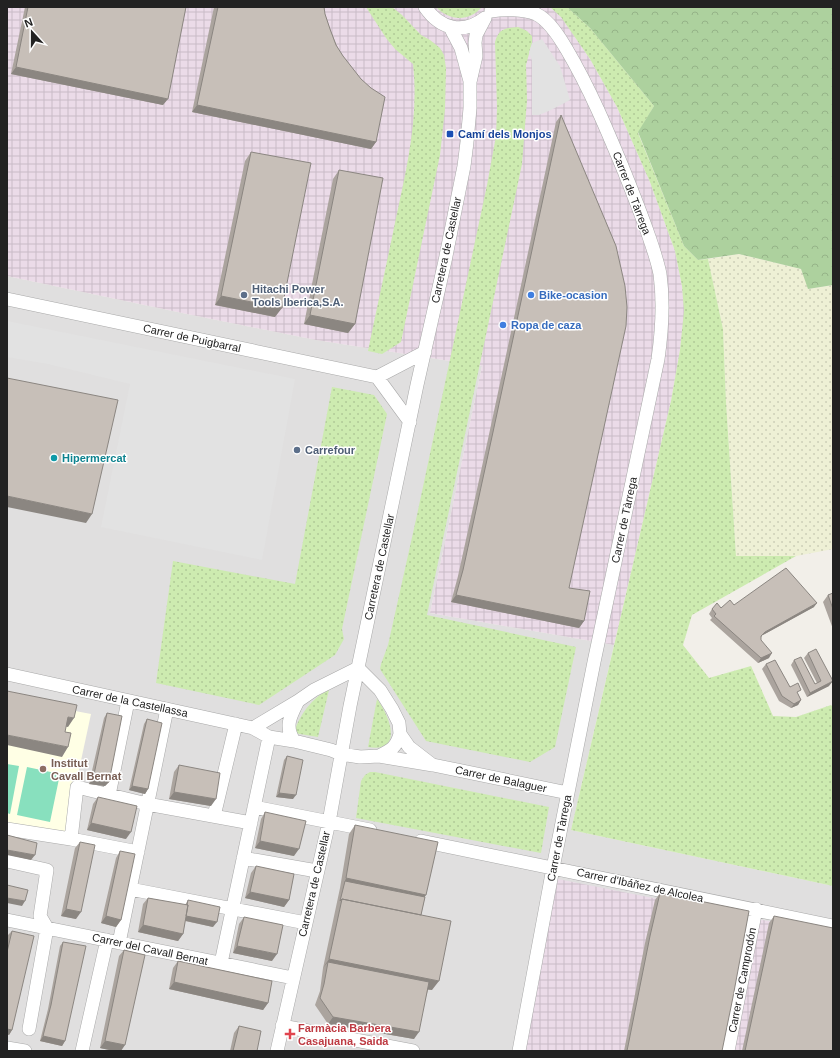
<svg xmlns="http://www.w3.org/2000/svg" width="840" height="1058" font-family="Arial,sans-serif">
	<defs>
		<pattern id="industrial-grid" width="8" height="8" patternUnits="userSpaceOnUse"><rect width="8" height="8" fill="#ebdbe8"/><path d="M0 4h8M4 0v8" fill="none" stroke="#c9bcc7"/></pattern>
		<pattern id="farmland-dots" width="8" height="8" patternUnits="userSpaceOnUse"><rect width="8" height="8" fill="#eef0d5"/><path d="M2 2h.1M6 6h.1" fill="none" stroke="#ccceb7" stroke-width="1.8" stroke-linecap="round"/></pattern>
		<pattern id="grass-dots" width="8" height="8" patternUnits="userSpaceOnUse"><rect width="8" height="8" fill="#cdebb0"/><path d="M2 2h.1M6 6h.1" fill="none" stroke="#b0c997" stroke-width="1.8" stroke-linecap="round"/></pattern>
		<pattern id="forest-crowns" width="20" height="18" patternUnits="userSpaceOnUse"><rect width="20" height="18" fill="#add19e"/><path d="M2 6a3 3 0 1 1 6 0M12 15a3 3 0 1 1 6 0" fill="none" stroke="#95b388"/></pattern>
	</defs>
	<rect width="100%" height="100%" fill="#f2efe9"/>
	<path fill="#e0dfdf" d="M7,276L187,314L316,340L482,366L430,613L614,645L571,830L833,886V1051H7Z"/>
	<path fill="url(#industrial-grid)" d="M7,7H551L561,16L590,59L617,107L650,182L675,251L682,286L685,315L680,350L671,401L614,645L430,613L482,366L316,340L187,314L7,276Z
		M558,879L833,934V1051H522Z"/>
	<path fill="#ffffe5" d="M7,698L91,714L65,835L7,824Z"/>
	<path fill="url(#farmland-dots)" d="M739,254L801,269L809,289L833,285V549L796,556H736L726,402L723,329L708,259Z"/>
	<path fill="url(#grass-dots)" d="M366,7H392L402,15L421,35L430,40L440,48L444,55L446,68L445,109L440,155L401,342L382,354L368,351C377,307 387,262 396,218C407,167 419,116 413,64L395,49L386,38Z
		M436,7H482C469,22 449,21 436,7Z
		M550,7H567L590,28L654,106L638,133L684,246L698,260L708,259L723,329L726,402L736,556H796L692,615L683,645L709,678L751,666L773,716L796,717L831,705L833,707V886L571,830L671,401L680,350L684,311L682,286L675,251L650,182L617,107L590,59L561,17Z
		M518,27L527,31L532,36V43L526,65L527,100L522,164L427,615L576,647L555,747L530,762L426,741L380,669L381,664L388,645L417,515L487,185L496,136L497,108L495,42C499,28 506,28 518,27Z
		M332,387L374,395L387,414L342,629L344,639L335,655L259,705L156,683L173,561L295,584Z
		M329,690L318,737L294,733C299,716 312,697 329,690Z
		M377,699C390,716 404,753 368,747Z
		M370,772H375L549,807L541,853L356,818L361,781L365,775Z"/>
	<path fill="url(#forest-crowns)" d="M567,7H827L833,8V285L808,289L801,269L739,254L698,260L684,246L638,132L654,106L590,28Z"/>
	<path fill="#88e0be" d="M7,764L19,766L10,814L7,813Z
		M27,767L60,774L50,822L17,815Z"/>
	<path fill="#e2e2e2" d="M542,39L560,66L570,100L551,110L539,115H532V61L529,52L532,43Z
		M7,321L295,379L262,560L101,527L130,384L48,364L7,357Z"/>
	<g fill="none" stroke-linecap="round" stroke-linejoin="round">
		<g stroke="#a9a9a9" stroke-width="14">
			<path id="minor" d="M425,7C440,29 463,35 485,18
				M491,11C504,9 523,9 536,14C549,20 560,38 567,50C590,89 607,130 624,171C632,191 640,211 647,231C652,245 657,259 660,274C664,303 662,331 658,359L594,662L553,868L519,1051
				M450,27L461,48L470,81
				M7,299L377,377L425,352
				M377,377L410,422
				M358,668L380,690L392,709L399,723L400,734L409,747L431,764
				M7,674L253,728L269,737L294,741L331,750L341,754L360,757L379,756L433,765L568,793
				M253,728L298,701L314,690L358,668
				M294,741C284,726 291,715 298,701
				M379,756C391,750 396,748 400,734
				M109,795L128,701
				M254,807L370,830
				M214,816L236,724
				M7,829L71,839L138,852
				M71,839L77,787L147,804L251,823
				M421,841L833,926
				M243,858L317,871
				M7,861L47,870L40,916L47,928L29,1029
				M130,889L306,923
				M7,920L293,978
				M119,943L167,709
				M221,963L269,737
				M282,1026L413,1051
				M7,1048L25,1051
				M82,1051L107,940
				M277,1051L329,822L350,706L417,385L445,261L464,166L467,142L470,108V82L476,56L475,43L476,35L485,18
				M728,1051L756,909"/>
		</g>
		<use href="#minor" stroke="#fff" stroke-width="13"/>
	</g>
	<path fill="#aba49e" d="M25,7H186L163,105L11,74Z
		M214,7H324L325,14L330,29L376,142L371,149L192,112Z
		M561,115L569,588L584,621L579,628L451,602L458,576L488,439L556,122Z
		M251,152L275,317L215,305L245,161Z
		M339,170L355,324L348,333L304,324L333,179Z
		M833,593V629L823,602L828,595Z
		M734,605L814,607L761,636V640L769,658L758,663L710,620L712,618L709,614L712,609Z
		M808,653L829,686L807,697L791,665L794,660L815,684L817,683L804,658Z
		M766,664L798,694L801,700L798,705L791,708L779,701L762,669Z
		M107,713L109,782L105,786L89,784L104,718Z
		M147,719L148,789L145,794L129,790L144,724Z
		M287,756L293,799L276,797L284,760Z
		M179,765L211,806L169,799L174,772Z
		M98,797L126,839L87,830L93,804Z
		M265,812L294,856L255,848L261,819Z
		M355,825L425,897L421,915L432,990H428L414,1039L328,1024L315,1005L320,991L323,968L340,888L349,834Z
		M80,842L76,919L61,916L75,848Z
		M120,851L121,920L116,927L101,923L116,858Z
		M256,866L289,900L284,907L245,898L251,873Z
		M660,893L722,1051H624L645,943L655,900Z
		M148,898L185,905L188,900L213,927L185,921L183,934L178,941L138,932L143,904Z
		M774,916L833,1051H742L769,923Z
		M244,917L272,961L233,953L239,924Z
		M12,931V1030L9,1035L7,1034V942L8,935Z
		M63,942L65,1041L62,1046L40,1041L48,1009L60,946Z
		M124,950L121,1051H114L100,1048L119,956Z
		M178,961L268,1003L263,1010L169,989L173,968Z
		M239,1026L257,1051H230L234,1033Z"/>
	<path fill="#8b8681" d="M16,67L168,99L163,105L11,74Z
		M197,105L376,142L371,149L192,112Z
		M221,296L282,308L275,317L215,305Z
		M310,315L355,324L348,333L304,324Z
		M7,496L92,514L86,523L7,507Z
		M456,595L584,621L579,628L451,602Z
		M817,603L814,607L761,636L758,641L765,632Z
		M772,653L769,658L758,663L761,658Z
		M833,681L829,686L807,697L810,693Z
		M801,700L798,705L791,708L794,704Z
		M68,717L74,718L68,727L62,726Z
		M7,735L68,747L62,757L7,745Z
		M93,779L109,782L105,786L89,784Z
		M132,786L148,789L145,794L129,790Z
		M174,792L216,799L211,806L169,799Z
		M279,793L296,795L293,799L276,797Z
		M91,823L131,832L126,839L87,830Z
		M260,841L299,849L294,856L255,848Z
		M7,850L35,855L31,860L7,855Z
		M346,878L426,895L420,904L345,881Z
		M250,892L289,900L284,907L245,898Z
		M7,898L25,901L22,906L7,903Z
		M66,909L81,912L76,919L61,916Z
		M185,915L217,922L213,927L182,920Z
		M106,916L121,920L116,927L101,923Z
		M143,925L183,934L178,941L138,932Z
		M237,946L277,954L272,961L233,953Z
		M329,959L439,981L432,990L327,969L328,962L323,968Z
		M174,982L268,1003L263,1010L169,989Z
		M333,1017L419,1032L414,1039L328,1024Z
		M7,1029L12,1030L9,1035L7,1034Z
		M43,1036L65,1041L62,1046L40,1041Z
		M105,1041L125,1045L121,1051H114L100,1048Z"/>
	<path fill="#c7bfb8" stroke="#8b8681" d="M28,7H186L168,99L16,67Z
		M218,7H324L325,14L330,29L336,45L343,56L361,79L371,88L385,97L376,142L197,105Z
		M561,115L616,246L625,286L627,307L626,326L569,588L590,591L584,621L456,595L463,570L493,432Z
		M251,152L311,163L282,308L221,296Z
		M339,170L383,178L355,324L310,315Z
		M7,378L118,400L92,514L7,496Z
		M786,568L817,603L765,632L761,636V640L772,653L761,658L714,616L716,614L712,609L717,603L721,608L730,600L734,605Z
		M833,593V609L828,595Z
		M816,649L833,681L810,693L794,660L801,657L815,684L821,681L808,653Z
		M775,660L790,687L798,683L801,690L797,692L801,700L794,704L782,696L766,664Z
		M7,691L77,705L74,718L68,717L65,732L71,733L68,747L7,735Z
		M107,713L122,716L109,782L93,779Z
		M147,719L162,723L148,789L132,786Z
		M287,756L303,760L296,795L279,793Z
		M179,765L220,773L216,799L174,792Z
		M98,797L137,806L131,832L91,823Z
		M265,812L306,821L299,849L260,841Z
		M355,825L438,842L426,895L346,878Z
		M7,835L37,843L35,855L7,850Z
		M80,842L95,845L81,912L66,909Z
		M120,851L135,854L121,920L106,916Z
		M256,866L294,874L289,900L250,892Z
		M345,881L425,897L421,915L342,899L340,901Z
		M7,885L28,890L25,901L7,898Z
		M660,893L749,911L733,997L722,1051H627L650,936Z
		M148,898L188,905L183,934L143,925Z
		M342,899L451,921L439,981L329,959Z
		M188,900L220,907L217,922L186,916L188,905H187Z
		M774,916L833,928V1051H745Z
		M244,917L283,925L277,954L237,946Z
		M12,931L34,936L12,1030L7,1029V952Z
		M63,942L86,946L65,1041L43,1036L51,1005Z
		M124,950L145,955L125,1045L105,1041Z
		M178,961L272,981L268,1003L174,982Z
		M328,962L429,982L419,1032L333,1017L320,998L324,984Z
		M239,1026L261,1031L257,1051H233Z"/>
	<rect fill="#1a4fb4" stroke="#fff" stroke-width="1.5" x="446" y="130" width="8" height="8" rx="2"/>
	<g fill="#5c6f8a" stroke="#fff" stroke-width="1.5">
		<circle cx="244" cy="295" r="4"/>
		<circle cx="297" cy="450" r="4"/>
	</g>
	<g fill="#3f7fe0" stroke="#fff" stroke-width="1.5">
		<circle cx="531" cy="295" r="4"/>
		<circle cx="503" cy="325" r="4"/>
	</g>
	<circle fill="#0f9aa8" stroke="#fff" stroke-width="1.5" cx="54" cy="458" r="4"/>
	<circle fill="#8d6e63" stroke="#fff" stroke-width="1.5" cx="43" cy="769" r="4"/>
	<path fill="#e0444e" stroke="#fff" stroke-width="1.5" d="M288 1028h4v4h4v4h-4v4h-4v-4h-4v-4h4z"/>
	<g text-anchor="middle" dominant-baseline="central" stroke-width="3" stroke-linejoin="round" paint-order="stroke">
		<g font-size="11" font-weight="bold" fill="#164399" stroke="#fff" text-anchor="start">
			<text x="458" y="134">Camí dels Monjos</text>
		</g>
		<g font-size="11" fill="#222" stroke="#fff">
			<text transform="translate(632 193) rotate(69)">Carrer de Tàrrega</text>
			<text transform="translate(446 250) rotate(-78)">Carretera de Castellar</text>
			<text transform="translate(192 338) rotate(12)">Carrer de Puigbarral</text>
			<text transform="translate(624 520) rotate(-78)">Carrer de Tàrrega</text>
			<text transform="translate(379 567) rotate(-78)">Carretera de Castellar</text>
			<text transform="translate(130 701) rotate(12)">Carrer de la Castellassa</text>
			<text transform="translate(501 779) rotate(12)">Carrer de Balaguer</text>
			<text transform="translate(559 838) rotate(-79)">Carrer de Tàrrega</text>
			<text transform="translate(314 884) rotate(-77)">Carretera de Castellar</text>
			<text transform="translate(640 885) rotate(12)">Carrer d'Ibáñez de Alcolea</text>
			<text transform="translate(150 949) rotate(12)">Carrer del Cavall Bernat</text>
			<text transform="translate(742 980) rotate(-79)">Carrer de Camprodón</text>
		</g>
		<g font-size="11" font-weight="bold" fill="#4e5e75" stroke="#fff" text-anchor="start">
			<text x="252" y="289">Hitachi Power<tspan x="252" dy="13">Tools Iberica,S.A.</tspan></text>
			<text x="305" y="450">Carrefour</text>
		</g>
		<g font-size="11" font-weight="bold" fill="#366cbe" stroke="#fff" text-anchor="start">
			<text x="539" y="295">Bike-ocasion</text>
			<text x="511" y="325">Ropa de caza</text>
		</g>
		<g font-size="11" font-weight="bold" fill="#0d838f" stroke="#fff" text-anchor="start">
			<text x="62" y="458">Hipermercat</text>
		</g>
		<g font-size="11" font-weight="bold" fill="#785e54" stroke="#fff" text-anchor="start">
			<text x="51" y="763">Institut<tspan x="51" dy="13">Cavall Bernat</tspan></text>
		</g>
		<g font-size="11" font-weight="bold" fill="#be3a42" stroke="#fff" text-anchor="start">
			<text x="298" y="1028">Farmàcia Barbera<tspan x="298" dy="13">Casajuana, Saida</tspan></text>
		</g>
	</g>
	<rect width="840" height="1058" fill="none" stroke="#222222" stroke-width="16"/>
	<g transform="translate(32 32) rotate(339)" stroke="#ffffff" stroke-width="3" paint-order="stroke">
	<path d="M0-3L7 15L0 10L-7 15Z" fill="#222222"/>
	<text y="-6" font-size="11" font-weight="bold" text-anchor="middle" fill="#222222">N</text>
	</g>
</svg>
